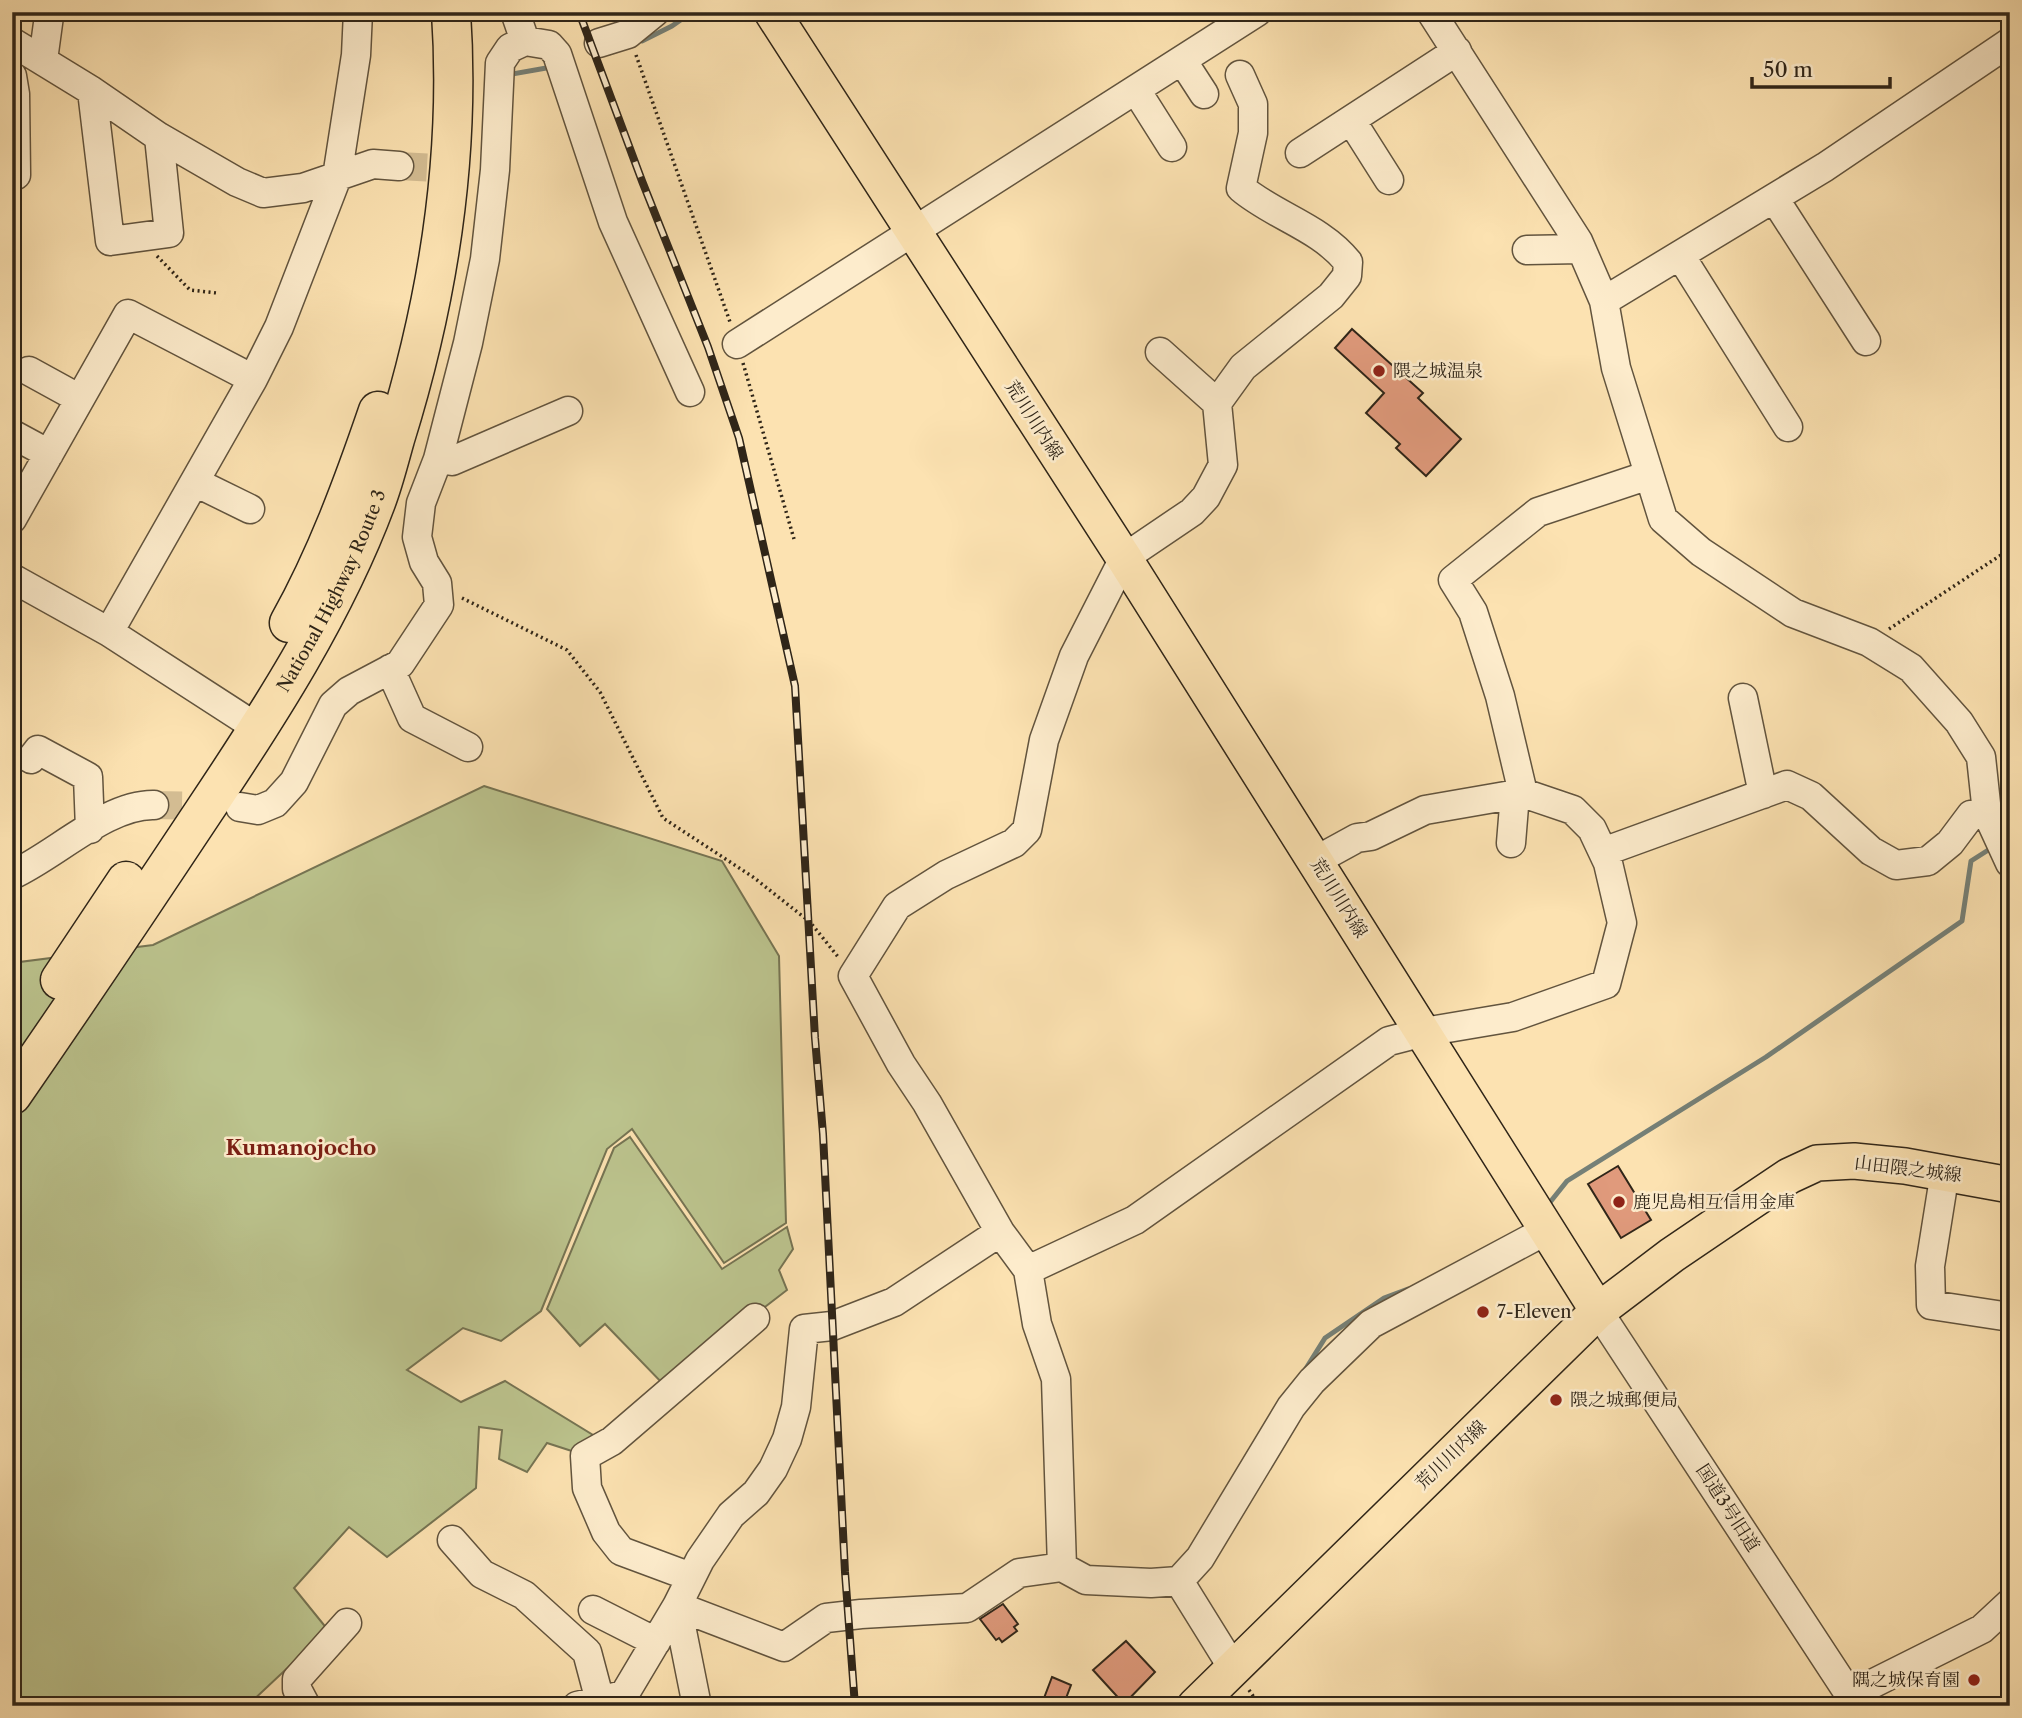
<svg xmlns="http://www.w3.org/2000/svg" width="2022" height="1718" font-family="'Libre Caslon Text','Noto Serif JP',serif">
	<rect width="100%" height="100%" fill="#fce2b1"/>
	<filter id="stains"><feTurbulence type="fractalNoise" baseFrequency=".00286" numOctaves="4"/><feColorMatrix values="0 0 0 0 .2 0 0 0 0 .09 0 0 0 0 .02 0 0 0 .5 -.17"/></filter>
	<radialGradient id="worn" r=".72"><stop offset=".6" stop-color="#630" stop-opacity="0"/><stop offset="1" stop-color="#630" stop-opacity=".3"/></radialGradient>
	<path fill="#bcc48e" stroke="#767453" stroke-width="2" d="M484,786L722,861L779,956L786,1223L724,1263L632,1129L607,1149L541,1311L501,1341L463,1328L407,1370L461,1402L505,1381L593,1435L578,1453L547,1443L527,1472L499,1459L502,1430L479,1427L476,1488L387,1557L349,1527L294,1588L328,1630L247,1706H226L220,1701L212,1706H12V963L153,945Z
		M630,1137L722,1269L787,1227L793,1249L779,1270L787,1290L664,1385L605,1324L580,1346L547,1309L614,1148Z"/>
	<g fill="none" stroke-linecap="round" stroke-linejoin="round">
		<path stroke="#758077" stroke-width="5" d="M642,41L672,26L692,12
			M507,75L552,67
			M1547,1206L1567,1181L1766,1057L1962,921L1971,861L1993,847
			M1305,1370L1325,1338L1384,1298L1408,1289"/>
	</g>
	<path fill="#e09a7c" stroke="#2f2518" stroke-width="2" d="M1352,329L1423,393L1418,398L1461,439L1426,476L1396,448L1400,444L1366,413L1384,393L1335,348Z
		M1618,1166L1651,1220L1621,1238L1588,1184Z
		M1003,1604L1018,1624L1014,1627L1017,1631L1002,1642L999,1638L996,1640L980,1619Z
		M1126,1641L1155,1672L1124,1704L1093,1670Z
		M1052,1677L1071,1685L1063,1706H1041Z"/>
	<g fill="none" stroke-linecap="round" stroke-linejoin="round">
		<path stroke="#d3bc92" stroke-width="28" stroke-dasharray="28 14" stroke-linecap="butt" d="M399,166L470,170
			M154,805L221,806"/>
		<g stroke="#62543e" stroke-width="31">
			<path id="minor" d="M515,12L525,41
				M1431,12L1578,241L1604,301L1616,368L1663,519L1701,552L1793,613L1869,642L1911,668L1959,722L1981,757L1987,813L2010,863
				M12,42L92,91L159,137L237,182L263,193L303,188L373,164L399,166
				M599,43L628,34L655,12
				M43,60L49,16
				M1182,60L1204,94
				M12,76L15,94L16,175
				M1136,90L1172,147
				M92,91L110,241L169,233L159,137
				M1351,120L1389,180
				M1300,153L1457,51
				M1774,198L1866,341
				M1527,250L1581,249
				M1680,255L1788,427
				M1604,301L1825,167L2010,42
				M737,344L1257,12
				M1160,352L1217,403
				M29,371L80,399
				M12,434L49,454
				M438,459L452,461L568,411
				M195,482L250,509
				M12,519L128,314L253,379
				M12,578L109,632L259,729
				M109,632L253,379L279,327L337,177L356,55L358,12
				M390,669L412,718L468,747
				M1743,698L1763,794
				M31,759L38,750L88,777L90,829
				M1523,793L1500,696L1473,612L1453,580L1538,512L1649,475
				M240,807L258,810L275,803L294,782L333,705L349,691L400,664L439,605L437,583L424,562L417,537L421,503L438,459L468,343L485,259L495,170L500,63L510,48L525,41L549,45L557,54L613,222L690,392
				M1511,843L1515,794
				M1603,852L1787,785L1811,796L1871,851L1896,865L1928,861L1950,843L1971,815L1987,813
				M12,875C56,855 107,804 154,805
				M1945,1172L1930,1266L1931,1305L2010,1317
				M1028,1270L1135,1220L1389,1041L1424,1032L1513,1017L1606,984L1622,923L1608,863L1592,829L1573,810L1523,793L1425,810L1371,836L1357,838L1315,861
				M1598,1311L1857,1706
				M452,1540L482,1574L524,1595L587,1652L600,1701
				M1062,1567L1056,1379L1037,1324L1028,1270L1000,1232L927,1103L901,1064L853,976L897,906L946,875L1014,843L1027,830L1044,740L1074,656L1124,558L1192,512L1206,497L1223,465L1217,403L1243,367L1331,296L1347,276L1348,262C1320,227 1274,216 1241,188L1253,133V104L1240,75
				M691,1577L621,1551L606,1532L587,1488L585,1456L612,1441L755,1318
				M1179,1581L1233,1668
				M677,1606L784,1647L826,1618L861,1614L967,1608L1019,1573L1062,1567L1086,1580L1151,1583L1179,1581L1200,1558L1291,1407L1312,1381L1371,1324L1547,1230
				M677,1606L697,1706
				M593,1610L656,1642
				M1850,1695L1982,1629L2010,1603
				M306,1706L297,1689V1679L347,1623
				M577,1706L624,1695L677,1606L700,1560L731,1515L756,1493L773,1469L787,1439L796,1407L804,1329L832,1326L894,1302L1000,1232"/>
		</g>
		<g stroke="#2f2518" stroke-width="38">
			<path id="major" d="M772,12L1124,558L1598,1311
				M1195,1706L1598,1311L1672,1255L1731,1215L1789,1176L1817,1163L1854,1161L1905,1166L2010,1185"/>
		</g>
		<g stroke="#2f2518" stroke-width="41">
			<g id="highway">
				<path d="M289,623C326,557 353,484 378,411"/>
				<path d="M60,980L126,881"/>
				<path id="s1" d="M12,1095C77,1001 141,906 204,811C269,714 335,612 376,502C384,481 389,460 395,439C438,301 461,157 451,12"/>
			</g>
		</g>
		<path stroke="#2f2518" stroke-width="3.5" stroke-dasharray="2 3.5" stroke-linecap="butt" d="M636,55L730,322
			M157,256L190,290L217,293
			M743,363L794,539
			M462,598L567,650L600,692L663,818L753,877L810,922L839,958
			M1889,629L2010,549
			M1249,1690L1260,1706"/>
		<use href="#minor" stroke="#fdeccc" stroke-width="28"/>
		<use href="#major" stroke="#fce2b1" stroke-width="35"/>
		<use href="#highway" stroke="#fce2b1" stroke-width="38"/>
		<g stroke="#2f2518" stroke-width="8">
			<path id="rail" d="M579,12L642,181L708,347L739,438L795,686L815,1038L823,1134L845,1572L855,1706"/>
		</g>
		<use href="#rail" stroke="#fdeccc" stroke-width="5" stroke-dasharray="16" stroke-linecap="butt"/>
	</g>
	<g fill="#8f2418" stroke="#fdeccc" stroke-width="2.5">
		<circle cx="1379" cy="371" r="7"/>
		<circle cx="1619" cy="1202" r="7"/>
		<circle cx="1483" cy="1312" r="7"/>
		<circle cx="1556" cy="1400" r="7"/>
		<circle cx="1974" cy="1680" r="7"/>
	</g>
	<g text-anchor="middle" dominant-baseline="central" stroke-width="5" stroke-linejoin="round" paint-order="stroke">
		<g font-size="18" fill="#2f2518" stroke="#fdeccc" text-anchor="start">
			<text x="1393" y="371">隈之城温泉</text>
			<text x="1633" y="1202">鹿児島相互信用金庫</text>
			<text x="1497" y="1312">7-Eleven</text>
			<text x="1570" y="1400">隈之城郵便局</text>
			<text x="1960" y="1680" text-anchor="end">隅之城保育園</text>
		</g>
		<g font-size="18" fill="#2f2518" stroke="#fdeccc">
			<text transform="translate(1034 420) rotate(57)">荒川川内線</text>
			<text stroke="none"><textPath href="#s1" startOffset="598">National Highway Route 3</textPath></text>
			<text transform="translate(1339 898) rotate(58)">荒川川内線</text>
			<text transform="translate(1908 1169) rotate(7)">山田隈之城線</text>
			<text transform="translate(1451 1455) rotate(-44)">荒川川内線</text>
			<text transform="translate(1728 1508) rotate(57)">国道3号旧道</text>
		</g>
		<g font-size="21" font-weight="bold" fill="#7a1f14" stroke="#fdeccc">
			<text x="301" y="1147">Kumanojocho</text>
		</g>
	</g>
	<rect width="2022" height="1718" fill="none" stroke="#fce2b1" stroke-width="42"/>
	<rect x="14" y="14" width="1994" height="1690" fill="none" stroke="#2f2518" stroke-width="3.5"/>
	<rect x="21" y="21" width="1980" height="1676" fill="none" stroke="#2f2518" stroke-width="2"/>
	<path d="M1752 77v10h138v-10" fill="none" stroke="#2f2518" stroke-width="3.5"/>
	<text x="1763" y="77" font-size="21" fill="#2f2518" stroke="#fdeccc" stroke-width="5" paint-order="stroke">50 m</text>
	<rect width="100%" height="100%" filter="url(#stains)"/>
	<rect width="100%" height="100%" fill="url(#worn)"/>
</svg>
